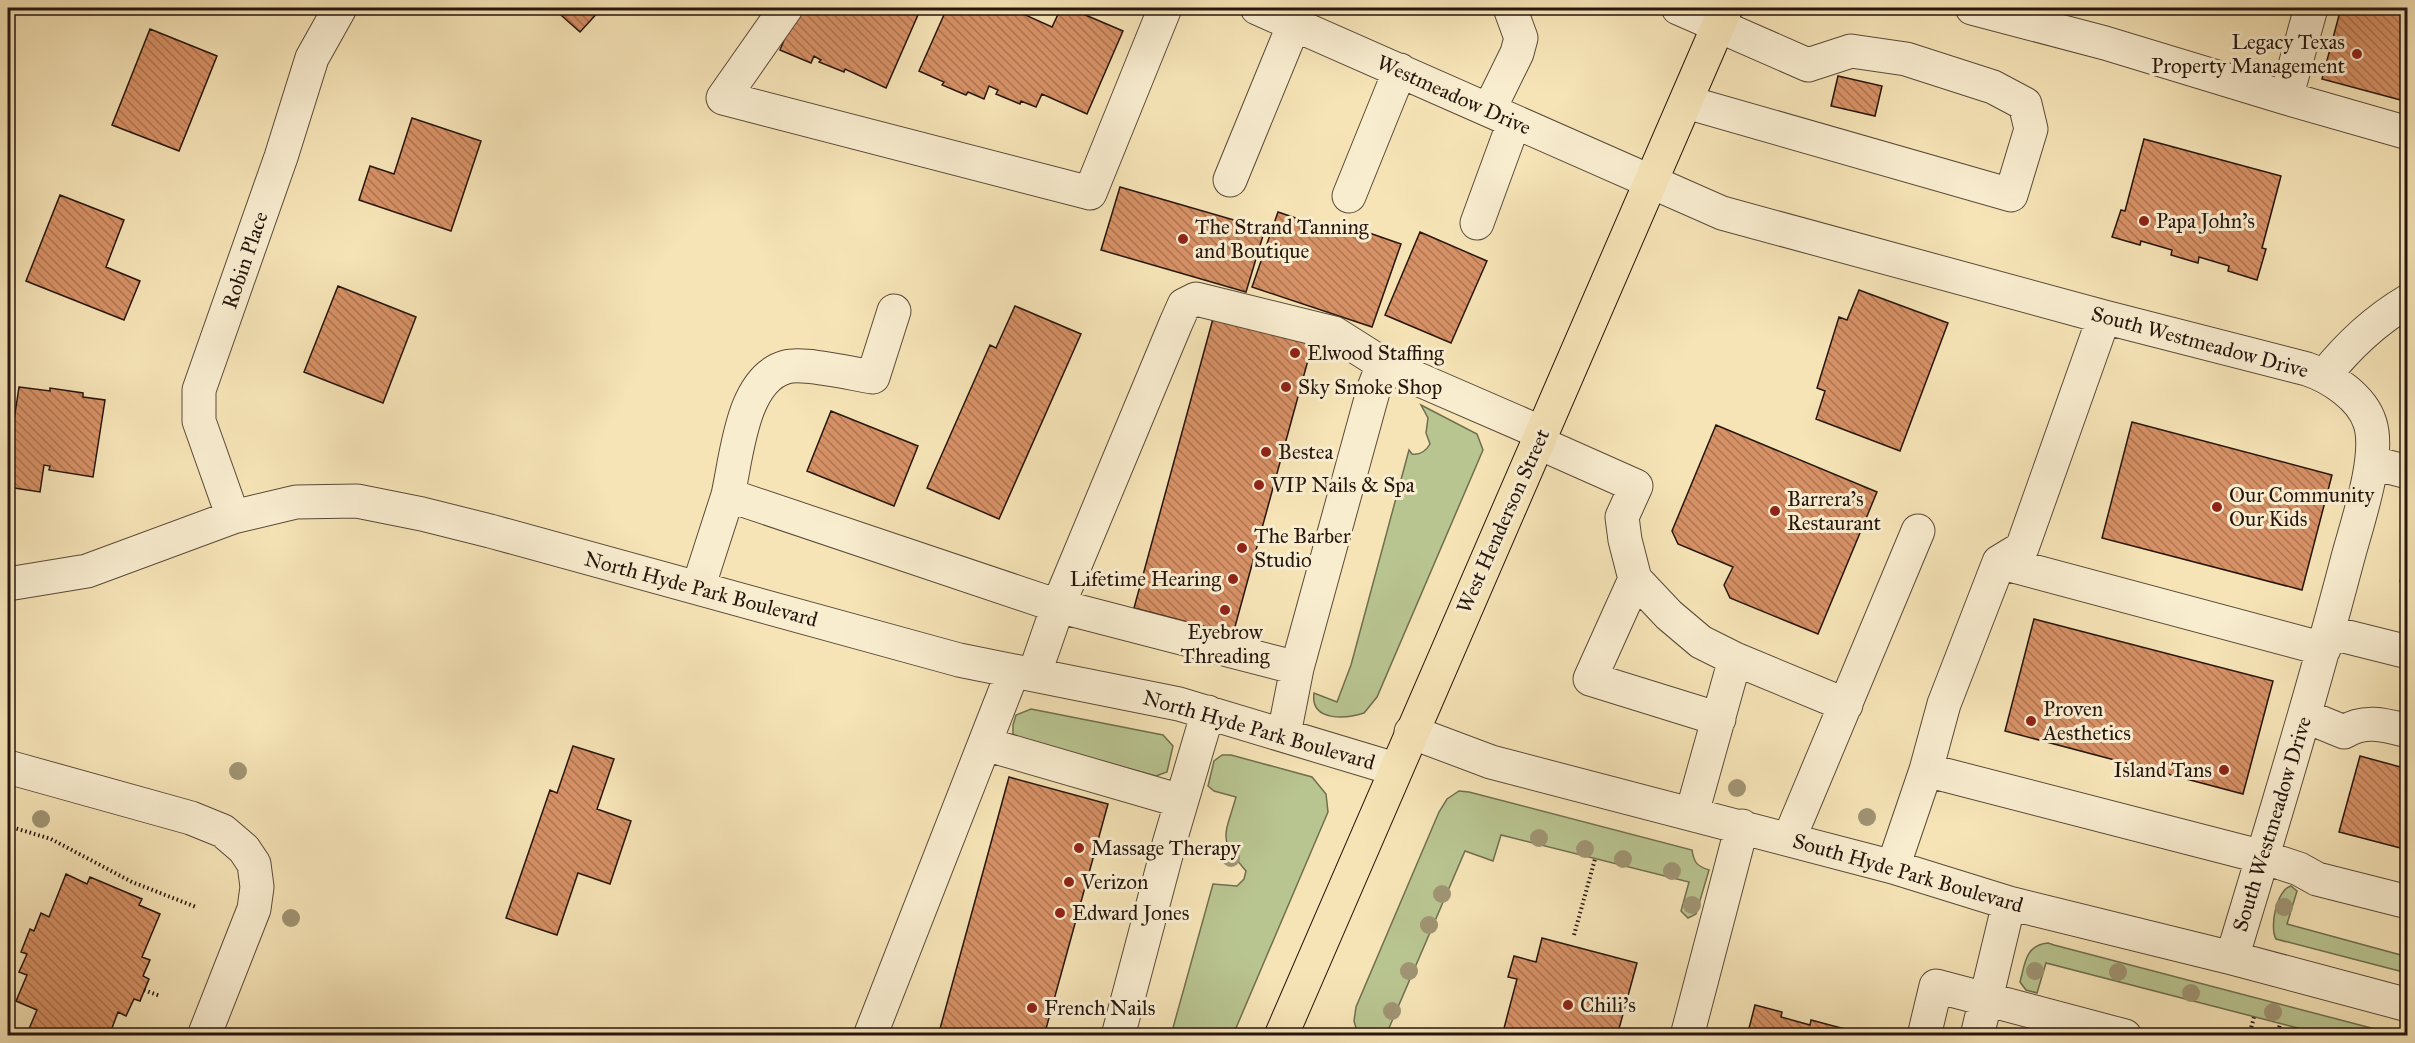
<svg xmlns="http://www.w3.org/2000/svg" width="2415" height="1043" font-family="'IM FELL Great Primer',serif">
	<defs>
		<pattern id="building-back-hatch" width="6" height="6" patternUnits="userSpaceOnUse" patternTransform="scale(1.5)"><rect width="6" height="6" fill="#d79166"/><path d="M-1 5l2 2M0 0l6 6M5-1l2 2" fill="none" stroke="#ae7552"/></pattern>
	</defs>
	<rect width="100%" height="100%" fill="#f6e4b7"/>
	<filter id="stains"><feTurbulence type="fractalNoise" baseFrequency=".00333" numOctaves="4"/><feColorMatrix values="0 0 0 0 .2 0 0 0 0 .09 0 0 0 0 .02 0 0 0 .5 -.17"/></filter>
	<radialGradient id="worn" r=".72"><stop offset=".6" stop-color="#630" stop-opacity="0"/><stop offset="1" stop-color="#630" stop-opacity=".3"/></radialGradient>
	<path fill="#b9c591" stroke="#706e50" stroke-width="1.5" d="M1421,405L1477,434L1483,450L1377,697L1364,713C1346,719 1310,722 1314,693L1337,702L1351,665L1409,450L1412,454C1420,455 1426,451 1430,444L1426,433L1428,418Z
		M1031,709L1163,735L1173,746L1167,772L1156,776L1018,738L1013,734V725L1016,715Z
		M1222,755H1231L1312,777L1326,794L1328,812L1233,1035H1171L1213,884L1237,886L1244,879L1246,871C1217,838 1225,836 1236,797L1214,791L1208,786L1214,761Z
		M1459,791L1469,792L1692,850C1694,863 1697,866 1709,870L1696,914L1688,918L1681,911L1689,882L1501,835L1493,861L1465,851L1386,1035H1358L1354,1021L1356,1007L1439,812L1447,799Z
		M2291,886L2297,891L2287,924L2401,955L2407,932V973L2276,939C2269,927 2277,889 2291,886Z
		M2048,943L2054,945L2398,1035H2325L2046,963L2037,993L2026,990L2020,982C2025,964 2025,945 2048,943Z"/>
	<path fill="url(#building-back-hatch)" stroke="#26160e" stroke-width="1.5" d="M553,8H602L580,32Z
		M803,8H921L886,88L845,69L844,72L819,62L821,60L814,56L811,63L780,50L795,13L800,14Z
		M947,8H1013L1012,9L1052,27L1061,8H1069L1123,31L1087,114L1042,94L1036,107L1021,101L1020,104L996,94L998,90L989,86L984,99L968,92L966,95L942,85L944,82L919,71Z
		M2341,8H2408V102L2322,79Z
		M150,29L217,56L179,151L112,125Z
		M1838,76L1882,86L1875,116L1831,106Z
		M412,118L481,141L451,231L359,200L370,166L394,174Z
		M2144,139L2281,176L2262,248L2266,249L2257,280L2228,271L2229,266L2199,257L2198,263L2171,255L2172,250L2141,241L2140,245L2112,237L2121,210L2125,211Z
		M1120,187L1265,229L1246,292L1101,250Z
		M60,195L124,220L106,267L140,281L124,320L26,281Z
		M1278,212L1349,236L1352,227L1401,244L1372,327L1252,287Z
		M1420,232L1487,261L1451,343L1385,315Z
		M338,286L416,317L383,403L304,372Z
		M1859,290L1948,323L1900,451L1816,419L1825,391L1817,388L1839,317L1847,320Z
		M1015,306L1081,334L999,519L927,488L990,345L996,348Z
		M1214,315L1313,342L1233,634L1134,608Z
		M19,387L50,391V388L83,393V397L105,400L93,477L49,470L50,466L44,465L40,492L8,487V460Z
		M831,411L918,446L894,506L807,471Z
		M2132,422L2332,475L2302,590L2102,538Z
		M1716,425L1877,492L1818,634L1730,598L1724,585L1733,567L1678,544L1672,531Z
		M2408,555V583L2400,581Z
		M2034,619L2273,681L2243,794L2005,731Z
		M573,746L614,759L597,809L631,821L610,884L578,873L557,935L506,918L550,790L557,793Z
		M2360,756L2408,769V850L2339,832Z
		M1009,777L1108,804L1044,1036H938Z
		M66,874L87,884L90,877L142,899L139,905L160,914L142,957L150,960L143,976L149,979L140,1001L134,999L126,1016L118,1012L109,1036H99L86,1030L84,1036H26L37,1010L16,1001L27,975L19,972L27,954L21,952L30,929L34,931L41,913L49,917Z
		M1542,938L1637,963L1617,1036H1516L1503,1032L1517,979L1508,977L1514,956L1536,962Z
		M1755,1005L1782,1012L1781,1017L1810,1025L1811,1020L1845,1029L1844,1034L1850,1036H1747Z"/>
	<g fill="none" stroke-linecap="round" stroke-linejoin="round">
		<g stroke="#5a4a38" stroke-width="35">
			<path id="minor" d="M786,8L723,98L1090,193L1165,8
				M1257,8L1722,213L2104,317L2307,369C2331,377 2362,397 2370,423C2381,457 2356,526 2347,561C2312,694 2272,826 2232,958
				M1678,8L1808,65L1851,51L1906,59L1993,87L2025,104L2031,129L2011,195L1686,102
				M1972,8L2105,43L2286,98L2311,8
				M2286,98L2408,133
				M1489,110L1517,53L1521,38L1510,8
				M1230,180L1294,24
				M1349,196L1400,70
				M1477,223L1514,122
				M2325,375C2348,346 2376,320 2408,301
				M1537,442L1636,486L1622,517L1625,540L1635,579L1590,679L1719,719
				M2373,463L2408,472
				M728,495C737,455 742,379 786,367C804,362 853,374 873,377L894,311
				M233,517L199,421V390L281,157L312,58L340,8
				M1999,562L2324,649
				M1635,579L1669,615L1701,642L1735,659L1692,813
				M8,584L87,571L233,517L296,502L357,501L422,514L490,531L959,660L1179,704L1395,769
				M698,588L728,495L1058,606L1297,668
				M2328,632L2408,652
				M1735,659L1846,705
				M1034,675L1058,606L1176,323L1184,305L1196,299L1334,333L1383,364L1542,433
				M2305,716L2344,732C2365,719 2385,725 2408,731
				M1411,732L1491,762L1893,867L2009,903L2232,958L2408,1005
				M1284,734L1297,668L1374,388L1383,364
				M985,744L1181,801
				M8,767L191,818L223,831L244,849L254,864L257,887L254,909L204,1036
				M1926,770L2263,857L2299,869L2317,879L2408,902
				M1789,839L1918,531
				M1893,867L1926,770L1944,704L1999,562L2022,548L2104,317
				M870,1036L1013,671
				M1118,1036L1169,844L1208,712
				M1687,1036L1742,826
				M1924,1036L1936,986L2125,1036
				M1977,1036L2009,903"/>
		</g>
		<g stroke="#26160e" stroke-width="35">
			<path id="major" d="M1281,1036L1726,8"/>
		</g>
		<path stroke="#26160e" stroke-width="4" stroke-dasharray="1.5 3" stroke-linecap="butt" d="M8,826L51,839L132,882L196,907
			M1574,935L1595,859
			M144,990L160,996
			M2249,1036L2254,1017
			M2277,1036L2280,1024"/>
		<use href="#minor" stroke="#f9edd0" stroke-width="33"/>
		<use href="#major" stroke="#f6e4b7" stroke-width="33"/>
	</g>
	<g fill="#a09473">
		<circle cx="238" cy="771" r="9"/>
		<circle cx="1737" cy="788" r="9"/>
		<circle cx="1867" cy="817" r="9"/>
		<circle cx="41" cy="819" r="9"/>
		<circle cx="1539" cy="838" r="9"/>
		<circle cx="1585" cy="849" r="9"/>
		<circle cx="1231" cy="858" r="9"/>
		<circle cx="1623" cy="859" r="9"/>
		<circle cx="1672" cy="871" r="9"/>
		<circle cx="1442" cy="894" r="9"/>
		<circle cx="1692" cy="905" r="9"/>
		<circle cx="2284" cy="907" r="9"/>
		<circle cx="291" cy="918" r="9"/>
		<circle cx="1429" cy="925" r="9"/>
		<circle cx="1409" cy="971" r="9"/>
		<circle cx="2035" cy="971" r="9"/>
		<circle cx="2118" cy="972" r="9"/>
		<circle cx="2191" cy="993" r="9"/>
		<circle cx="1392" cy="1011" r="9"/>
		<circle cx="2273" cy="1012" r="9"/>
	</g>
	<g fill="#8f2418" stroke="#f9edd0" stroke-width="2">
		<circle cx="2357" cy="54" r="6"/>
		<circle cx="2144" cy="221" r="6"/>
		<circle cx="1183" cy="239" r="6"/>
		<circle cx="1295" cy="353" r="6"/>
		<circle cx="1286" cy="387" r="6"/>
		<circle cx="1266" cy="452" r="6"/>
		<circle cx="1259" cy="485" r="6"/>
		<circle cx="2217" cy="507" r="6"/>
		<circle cx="1775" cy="511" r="6"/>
		<circle cx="1242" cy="548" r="6"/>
		<circle cx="1233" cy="579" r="6"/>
		<circle cx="1225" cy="610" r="6"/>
		<circle cx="2031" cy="721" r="6"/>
		<circle cx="2224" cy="770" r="6"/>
		<circle cx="1079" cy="848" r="6"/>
		<circle cx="1069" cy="882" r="6"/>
		<circle cx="1060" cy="913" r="6"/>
		<circle cx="1568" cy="1005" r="6"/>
		<circle cx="1032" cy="1008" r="6"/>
	</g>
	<g text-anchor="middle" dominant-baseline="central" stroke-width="6" stroke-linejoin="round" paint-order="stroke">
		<g font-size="21" fill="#26160e" stroke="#f9edd0" text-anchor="start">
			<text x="2345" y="42" text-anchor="end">Legacy Texas<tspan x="2345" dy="24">Property Management</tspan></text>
			<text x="2156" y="221">Papa John's</text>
			<text x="1195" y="227">The Strand Tanning<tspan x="1195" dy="24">and Boutique</tspan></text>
			<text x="1307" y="353">Elwood Staffing</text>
			<text x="1298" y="387">Sky Smoke Shop</text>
			<text x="1278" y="452">Bestea</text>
			<text x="1271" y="485">VIP Nails &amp; Spa</text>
			<text x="2229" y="495">Our Community<tspan x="2229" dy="24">Our Kids</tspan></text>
			<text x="1787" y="499">Barrera's<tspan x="1787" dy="24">Restaurant</tspan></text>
			<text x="1254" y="536">The Barber<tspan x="1254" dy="24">Studio</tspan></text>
			<text x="1221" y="579" text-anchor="end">Lifetime Hearing</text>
			<text x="1225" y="632" text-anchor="middle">Eyebrow<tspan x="1225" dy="24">Threading</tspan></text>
			<text x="2043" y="709">Proven<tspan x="2043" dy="24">Aesthetics</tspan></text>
			<text x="2212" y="770" text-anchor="end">Island Tans</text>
			<text x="1091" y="848">Massage Therapy</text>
			<text x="1081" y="882">Verizon</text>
			<text x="1072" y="913">Edward Jones</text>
			<text x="1580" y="1005">Chili's</text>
			<text x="1044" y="1008">French Nails</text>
		</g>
		<g font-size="21" fill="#26160e" stroke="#f9edd0">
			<text transform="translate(1454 95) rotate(24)">Westmeadow Drive</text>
			<text transform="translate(245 260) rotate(-71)">Robin Place</text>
			<text transform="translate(2200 342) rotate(15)">South Westmeadow Drive</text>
			<text transform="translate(1503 521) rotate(-66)">West Henderson Street</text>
			<text transform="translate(701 589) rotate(15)">North Hyde Park Boulevard</text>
			<text transform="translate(1259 730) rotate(16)">North Hyde Park Boulevard</text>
			<text transform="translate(2272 824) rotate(-73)">South Westmeadow Drive</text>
			<text transform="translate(1908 873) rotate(16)">South Hyde Park Boulevard</text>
		</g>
	</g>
	<rect width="2415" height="1043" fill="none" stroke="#f6e4b7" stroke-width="30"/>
	<rect x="9" y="9" width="2397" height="1025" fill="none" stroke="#26160e" stroke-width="3"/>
	<rect x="15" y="15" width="2385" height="1013" fill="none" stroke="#26160e" stroke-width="1.5"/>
	<rect width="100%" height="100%" filter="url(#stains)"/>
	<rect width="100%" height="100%" fill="url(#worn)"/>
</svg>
